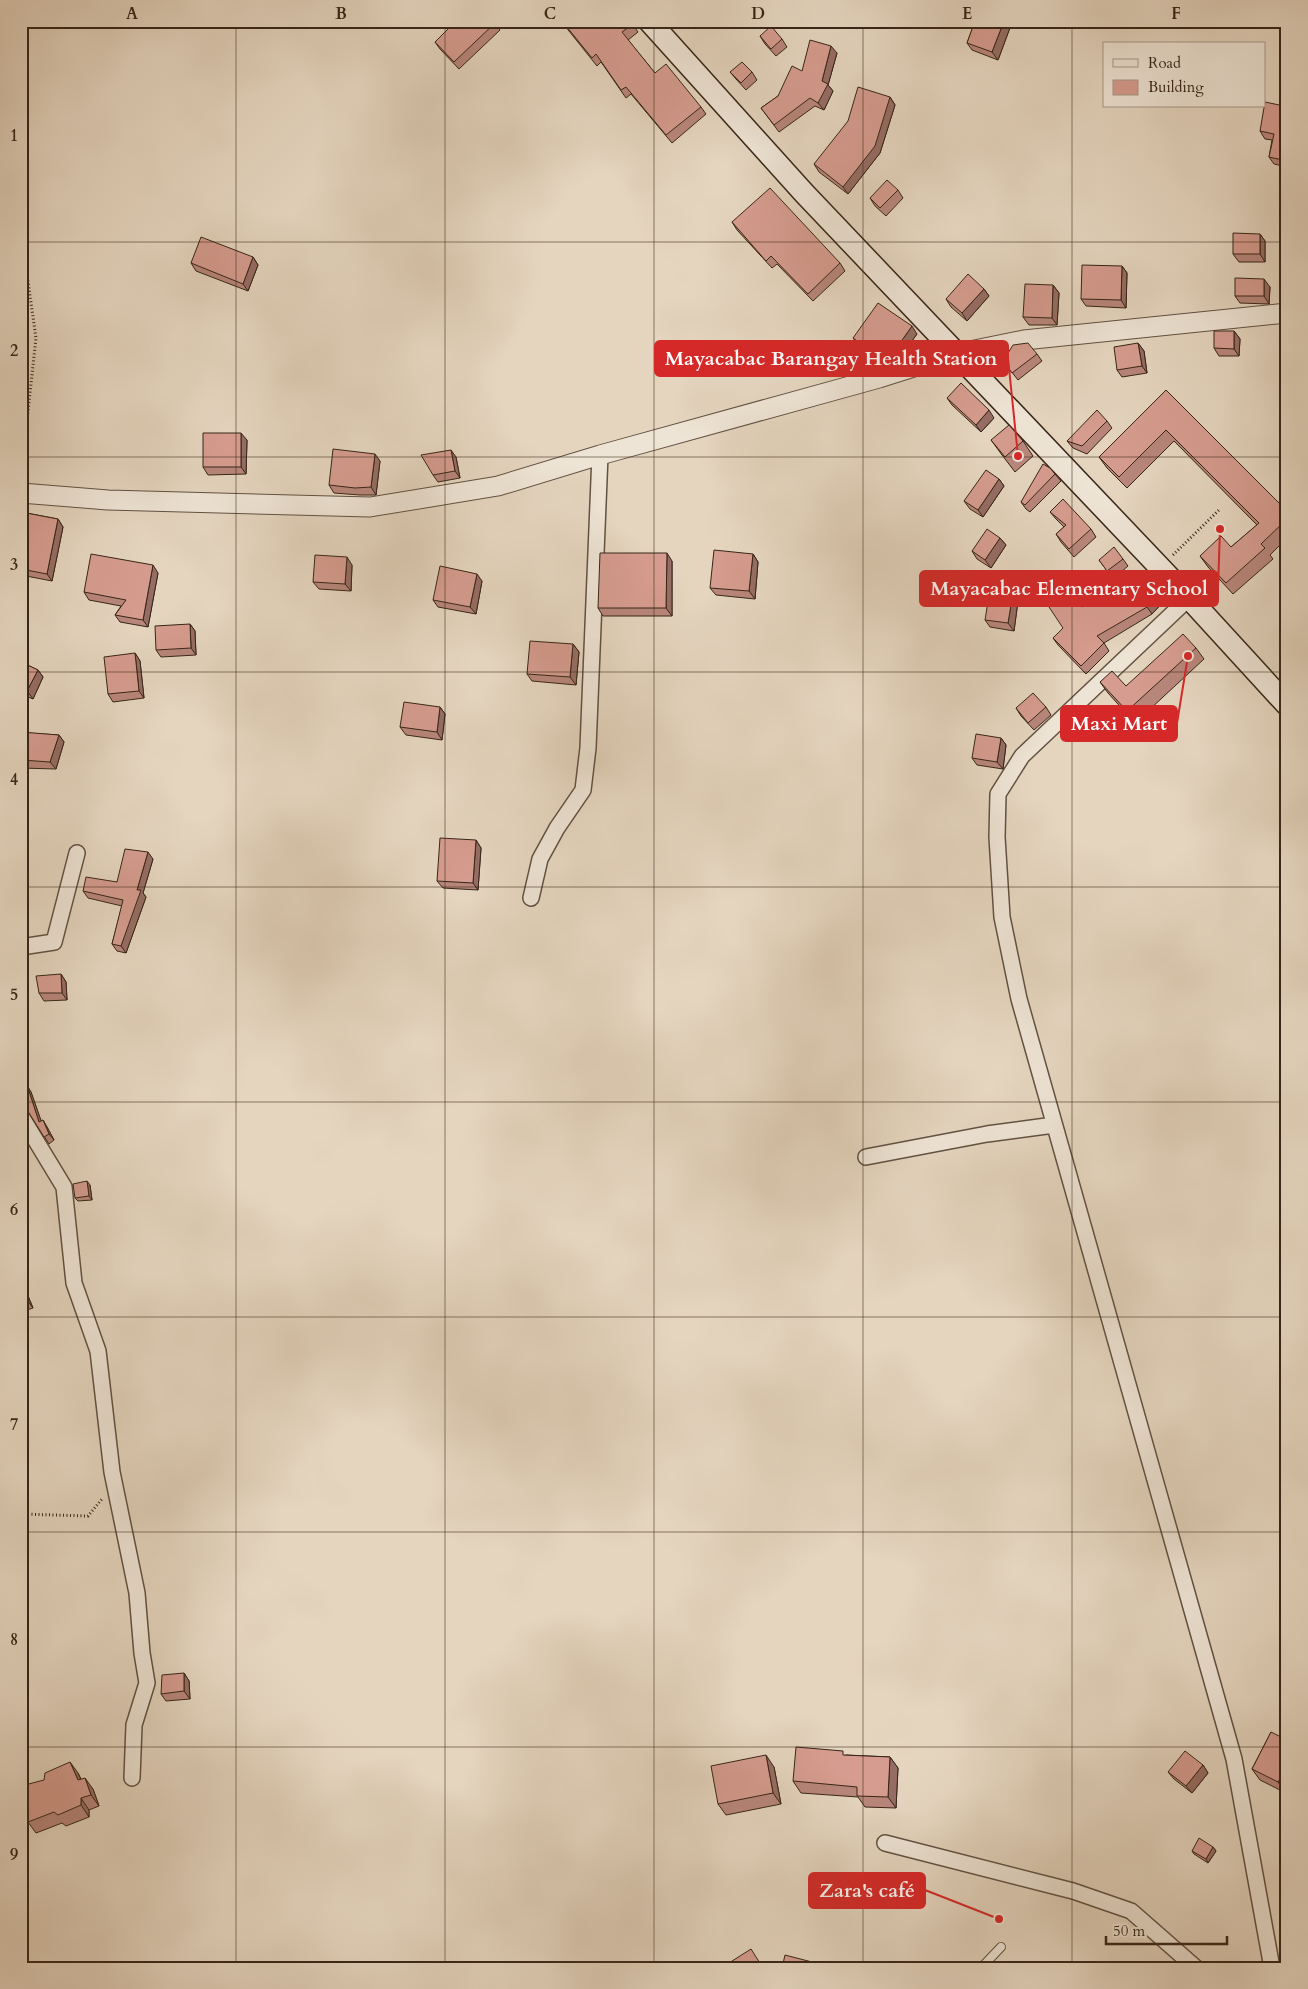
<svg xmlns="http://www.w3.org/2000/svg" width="1308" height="1989" font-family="Cardo,serif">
	<rect width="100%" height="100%" fill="#e5d5bf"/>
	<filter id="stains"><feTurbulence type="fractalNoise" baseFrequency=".004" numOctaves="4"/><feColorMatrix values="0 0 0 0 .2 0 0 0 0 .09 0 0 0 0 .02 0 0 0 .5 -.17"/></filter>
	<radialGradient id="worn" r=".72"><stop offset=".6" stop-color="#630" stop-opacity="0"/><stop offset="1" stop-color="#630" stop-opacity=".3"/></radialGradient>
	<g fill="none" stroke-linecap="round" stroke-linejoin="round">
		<g stroke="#625142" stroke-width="10">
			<path id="service" d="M981,1968L1001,1947"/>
		</g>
		<g stroke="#625142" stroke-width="18">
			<path id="minor" d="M1189,598L1022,756L998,794L997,837L1002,917L1019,999L1234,1759L1272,1968
				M531,898L540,859L557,828L583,790L588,748L600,455
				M21,947L54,942L77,853
				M21,1116L64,1187L74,1283L98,1351L112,1472L137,1593L142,1653L147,1683L134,1725L132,1778
				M866,1157L987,1134L1054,1125
				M885,1843L1073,1891L1131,1911L1196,1968"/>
		</g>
		<g stroke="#625142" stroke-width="21">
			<path id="tertiary" d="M21,493L108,500L370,507L498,486L600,455L879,378L955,354L1024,340L1287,313"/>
		</g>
		<g stroke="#372518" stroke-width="24">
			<path id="secondary" d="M649,21L804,193L1189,598L1287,705"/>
		</g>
		<path stroke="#372518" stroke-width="3" stroke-dasharray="1 2.5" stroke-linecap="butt" d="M21,232L36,338L21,476
			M1173,555L1219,510
			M21,1514L88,1516L102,1499"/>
		<use href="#service" stroke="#eee4d5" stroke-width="8"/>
		<use href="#minor" stroke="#eee4d5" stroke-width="15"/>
		<use href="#tertiary" stroke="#eee4d5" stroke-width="19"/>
		<use href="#secondary" stroke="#eee4d5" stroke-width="21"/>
	</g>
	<path fill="#b8867b" stroke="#372518" d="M493,21L500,30L459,69L440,49L435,42Z
		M561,21H630L638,32L628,40L655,73L701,107L706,114L672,143L631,94L626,98L601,62L597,66Z
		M689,21H704L695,29Z
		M975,21H1008L1011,25L998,60L972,50L967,43Z
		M760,36L782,39L787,47L776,56L765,44Z
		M837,53L828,85L833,91L824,110L815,106L779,132L761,108L778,96L802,71Z
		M730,72H752L757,80L746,90L736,79Z
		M1287,91V167L1274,164L1269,157L1272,140L1265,139L1260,131L1284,106Z
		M890,97L895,105L880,153L848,194L819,172L814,164Z
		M898,190L903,198L886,216L875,206L870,198Z
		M732,222L840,263L845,271L813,301L777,264L772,268L737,230Z
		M1260,234L1265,241V262H1239L1233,254Z
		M253,257L258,265L248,291L196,271L191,263Z
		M1122,266L1127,273L1126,308L1086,306L1081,299Z
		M1053,285L1059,293L1057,325H1029L1023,317Z
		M1270,287L1269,304L1240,303L1235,296Z
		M984,289L989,296L967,321L951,307L946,299Z
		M1234,331L1240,339L1239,356H1219L1214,348Z
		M917,334L898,360L885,364L859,346L853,338Z
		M1138,343L1144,351L1147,373L1122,377L1117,370Z
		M1037,354L1042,361L1018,380L1003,361Z
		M1166,390L1287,511V538L1270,555L1273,559L1233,594L1208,567L1200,556L1231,547L1257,525L1174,441L1127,488L1107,468L1099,457Z
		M947,398L994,418L981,432L952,405Z
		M1107,421L1112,428L1087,454L1073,448L1067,441Z
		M247,440L246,474L208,475L203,467Z
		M991,440L1023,441L1033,456L1015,472L1002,455Z
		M456,457L460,478L438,482L433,475Z
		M380,461L376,495H360L334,493L329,485Z
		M1055,474L1061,481L1030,512L1026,509L1021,502Z
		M999,479L1004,486L983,517L970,509L964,501Z
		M21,512L58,519L63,527L52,581L21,575Z
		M1050,512L1091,529L1096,537L1074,557L1061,542L1056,534L1064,527L1056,519Z
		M1000,538L1006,545L991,568L977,559L972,551Z
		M753,554L758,562L755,599L716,595L710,588Z
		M1123,559L1128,566L1113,579L1099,560Z
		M672,561V616H603L598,608Z
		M352,565L351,591L319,589L313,582Z
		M158,573L148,627L120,622L115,615L121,606L89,600L84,592Z
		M482,581L476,614L438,607L433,600Z
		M1110,590L1121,606L1166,599L1152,614L1104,643L1109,651L1086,674L1058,645L1053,638L1063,628L1082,607Z
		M1013,593L1018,601L1014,631L990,627L985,620Z
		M190,624L195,631L196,655L161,657L156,650Z
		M573,644L579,652L576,685L532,681L527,674Z
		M1196,648L1204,659L1135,723L1108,693L1100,682L1126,686Z
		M135,653L140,661L144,698L113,702L108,694Z
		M21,662L38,670L43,677L33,699L21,694Z
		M440,707L445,714L442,740L406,735L400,727Z
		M1046,707L1051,715L1034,730L1021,716L1016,708Z
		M21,725L27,733L59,735L64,742L56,769L21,768Z
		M1001,738L1006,745L1003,769L977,765L972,758Z
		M476,840L481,848L478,890L443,888L437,881Z
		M153,859L143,893L146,897L126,953L117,951L112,944L122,906L88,898L83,891L117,882Z
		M61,974L66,982L67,1000L44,1001L39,993Z
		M21,1068L23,1070L26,1086L31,1092L41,1121L43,1120L47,1127L54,1140L49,1144L28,1111L21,1106Z
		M90,1185L92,1200L78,1201L75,1198Z
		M21,1279L33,1308L21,1312Z
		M184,1673L189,1681L190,1699L166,1701L161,1694Z
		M1271,1732L1286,1793L1260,1780L1252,1769Z
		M846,1755L890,1757L898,1768L896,1808L865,1807L858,1797L801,1793L793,1781Z
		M1203,1765L1208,1773L1192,1793L1174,1779L1168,1772Z
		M774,1767L781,1804L726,1815L718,1804Z
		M78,1773L81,1779L93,1789L99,1806L89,1810V1817L66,1826L62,1823L36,1833L28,1822Z
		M1213,1847L1216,1851L1208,1863L1194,1854L1192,1851Z"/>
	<path fill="#966d64" stroke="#372518" d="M1004,21H1008L1011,25L998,60L992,52Z
		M831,46L837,53L828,85L833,91L824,110L818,103L822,81Z
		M890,97L895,105L880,153L848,194L843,187Z
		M1260,234L1265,241V262L1260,254Z
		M253,257L258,265L248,291L243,284Z
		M1122,266L1127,273L1126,308L1121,300Z
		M1264,279L1270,287L1269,304L1264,296Z
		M1053,285L1059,293L1057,325L1052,318Z
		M984,289L989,296L967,321L962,313Z
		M912,326L917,334L898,360L893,353Z
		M1234,331L1240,339L1239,356L1234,349Z
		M1138,343L1144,351L1147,373L1142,366Z
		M989,410L994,418L981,432L976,425Z
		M241,433L247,440L246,474L241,467Z
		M451,450L456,457L460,478L455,471Z
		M375,454L380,461L376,495L371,487Z
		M999,479L1004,486L983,517L978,510Z
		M58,519L63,527L52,581L47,574Z
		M1000,538L1006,545L991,568L985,560Z
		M667,553L672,561V616L666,608Z
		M753,554L758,562L755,599L749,591Z
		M347,557L352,565L351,591L345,584Z
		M153,565L158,573L148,627L143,620Z
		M477,574L482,581L476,614L470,607Z
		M1161,591L1166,599L1152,614L1147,607Z
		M1013,593L1018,601L1014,631L1008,623Z
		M190,624L195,631L196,655L191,648Z
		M573,644L579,652L576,685L570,677Z
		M135,653L140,661L144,698L139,691Z
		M38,670L43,677L33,699L27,691Z
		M440,707L445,714L442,740L437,732Z
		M22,725L27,732L25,740L21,734Z
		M59,735L64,742L56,769L50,762Z
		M1001,738L1006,745L1003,769L997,762Z
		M476,840L481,848L478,890L473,883Z
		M148,852L153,859L143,893L146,897L126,953L121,946Z
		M61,974L66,982L67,1000L62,993Z
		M21,1068L23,1070L28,1094L23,1088L21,1078Z
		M27,1085L31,1092L44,1129L39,1122Z
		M43,1120L47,1127L54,1140L49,1134Z
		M87,1181L90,1185L92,1200L89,1196Z
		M21,1279L33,1308L25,1297L21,1288Z
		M184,1673L189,1681L190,1699L184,1691Z
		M766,1755L774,1767L781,1804L773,1793Z
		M890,1757L898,1768L896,1808L888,1797Z
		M70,1762L78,1773L86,1791L78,1780Z
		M1203,1765L1208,1773L1192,1793L1186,1786Z
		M1287,1766V1792L1286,1793L1278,1782Z
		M85,1778L93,1789L99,1806L91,1795Z
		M81,1798L89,1810V1817L81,1805Z
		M1213,1847L1216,1851L1208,1863L1206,1859Z"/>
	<path fill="#d69c8f" stroke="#372518" d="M456,21H493L495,23L454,62L435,42Z
		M562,21H630L633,24L622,32L655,73L666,64L701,107L666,135L626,87L621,90L596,54L592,58Z
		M975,21H1004L992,52L967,43Z
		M771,26L782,39L771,49L760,36Z
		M810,40L831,46L822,81L828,84L818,103L810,98L774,125L761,108L778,96L792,66L802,71Z
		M742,62L752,72L741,83L730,72Z
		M858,87L890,97L875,146L843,187L814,164L848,121Z
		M1287,91V161L1269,157L1274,134L1260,131L1265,102L1284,106Z
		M887,180L898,190L880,208L870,198Z
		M770,188L840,263L808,294L771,256L766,261L732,222Z
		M1233,233L1260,234V254H1233Z
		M201,237L253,257L243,284L191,263Z
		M1082,265L1122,266L1121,300L1081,299Z
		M968,274L984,289L962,313L946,299Z
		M1235,278L1264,279V296H1235Z
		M1025,284L1053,285L1052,318L1023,317Z
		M878,303L912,326L893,353L880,357L853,338Z
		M1214,331H1234V349L1214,348Z
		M1028,343L1037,354L1012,373L1003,361L1013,345Z
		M1138,343L1142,366L1117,370L1114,347Z
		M961,383L989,410L976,425L947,398Z
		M1166,390L1287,511V519L1261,544L1265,548L1226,583L1200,556L1221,536L1231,547L1259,523L1166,430L1119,477L1099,457Z
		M1097,410L1107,421L1082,446L1067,441Z
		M1009,425L1023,441L1005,457L991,440Z
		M203,433H241V467H203Z
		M333,449L375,454L371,487L355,488L329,485Z
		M451,450L455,471L433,475L421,455Z
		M1043,464L1050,468L1055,474L1025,505L1021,502Z
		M986,470L999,479L978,510L964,501Z
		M1063,499L1091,529L1069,549L1056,534L1066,525L1050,512Z
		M21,512L58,519L47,574L21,569Z
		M987,529L1000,538L985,560L972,551Z
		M1114,547L1123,559L1107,571L1099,560Z
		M714,550L753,554L749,591L710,588Z
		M600,553H667L666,608H598Z
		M91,554L153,565L143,620L115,615L126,600L84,592Z
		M315,555L347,557L345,584L313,582Z
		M440,566L477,574L470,607L433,600Z
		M1146,578L1161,591L1147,607L1097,636L1104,643L1081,666L1053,638L1063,628L1043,598L1052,599L1069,588L1082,607L1110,590L1120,607Z
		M990,589L1013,593L1008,623L985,620Z
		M190,624L191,648L156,650L155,626Z
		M1183,634L1196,648L1127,711L1100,682L1112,671L1126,686Z
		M530,641L573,644L570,677L527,674Z
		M135,653L139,691L108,694L104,657Z
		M21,662L38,670L27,691L21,689Z
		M1033,693L1046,707L1028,723L1016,708Z
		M404,702L440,707L437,732L400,727Z
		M21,732L59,735L50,762L21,760Z
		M976,734L1001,738L997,762L972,758Z
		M440,838L476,840L473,883L437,881Z
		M125,849L148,852L137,890H141L121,946L112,944L123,900L83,891L86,877L117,882Z
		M61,974L62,993H39L36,976Z
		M21,1078L23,1088L27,1085L39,1122L43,1120L49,1134L44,1137L24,1105L21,1103Z
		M87,1181L89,1196L75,1198L73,1184Z
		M21,1288L25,1297L21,1298Z
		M184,1673V1691L161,1694L162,1675Z
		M1271,1732L1287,1740V1766L1278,1782L1252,1769Z
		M796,1747L843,1751V1755L890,1757L888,1797L857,1796V1787L793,1781Z
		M1185,1751L1203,1765L1186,1786L1168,1772Z
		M766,1755L773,1793L718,1804L711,1766Z
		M70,1762L78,1780L85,1778L91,1795L81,1798V1805L58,1815L54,1812L28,1822L21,1805V1786L44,1780L45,1773Z
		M1199,1838L1213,1847L1206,1859L1192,1851Z
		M751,1949L763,1968H721Z
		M785,1955L835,1968H782Z
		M848,1966L856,1968H848Z"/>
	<path fill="none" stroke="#372518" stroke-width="1" stroke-opacity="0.55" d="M236,21V1968M445,21V1968M654,21V1968M863,21V1968M1072,21V1968M21,242H1287M21,457H1287M21,672H1287M21,887H1287M21,1102H1287M21,1317H1287M21,1532H1287M21,1747H1287"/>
	<path fill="none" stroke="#d62828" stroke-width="2" d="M1018 456L1008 358M1220 529L1218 588M1188 656L1177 723M999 1919L925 1890"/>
	<g fill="#d62828" stroke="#eee4d5" stroke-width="2">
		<circle cx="1018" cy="456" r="5"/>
		<circle cx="1220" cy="529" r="5"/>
		<circle cx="1188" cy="656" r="5"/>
		<circle cx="999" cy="1919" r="5"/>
	</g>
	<g fill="#d62828" stroke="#d62828" stroke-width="2">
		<rect x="655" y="341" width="353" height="35" rx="5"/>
		<rect x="920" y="571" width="298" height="35" rx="5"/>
		<rect x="1061" y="706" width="116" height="35" rx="5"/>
		<rect x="809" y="1873" width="116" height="35" rx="5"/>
	</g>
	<g font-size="20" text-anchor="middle" font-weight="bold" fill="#fff">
		<text x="831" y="365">Mayacabac Barangay Health Station</text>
		<text x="1069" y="595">Mayacabac Elementary School</text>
		<text x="1119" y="730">Maxi Mart</text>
		<text x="867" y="1897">Zara's café</text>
	</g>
	<rect width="1308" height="1989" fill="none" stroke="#e5d5bf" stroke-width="55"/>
	<rect x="1103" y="42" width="162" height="65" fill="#eee4d5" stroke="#a59889"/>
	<rect x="1113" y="59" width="25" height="8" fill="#eee4d5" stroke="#a59889"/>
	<text x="1148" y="68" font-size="15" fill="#372518">Road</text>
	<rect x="1113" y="80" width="25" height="15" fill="#d69c8f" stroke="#a59889"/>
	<text x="1148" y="92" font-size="15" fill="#372518">Building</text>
	<path d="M1106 1936v8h121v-8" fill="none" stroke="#372518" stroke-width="2.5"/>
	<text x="1113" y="1936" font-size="15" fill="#372518" stroke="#eee4d5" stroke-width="4" paint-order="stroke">50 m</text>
	<rect x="28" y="28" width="1252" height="1934" fill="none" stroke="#372518" stroke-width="2"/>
	<g font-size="16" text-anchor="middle" font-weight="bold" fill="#372518">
		<text x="132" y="19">A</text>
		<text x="341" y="19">B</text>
		<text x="550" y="19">C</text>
		<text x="758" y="19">D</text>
		<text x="967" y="19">E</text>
		<text x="1176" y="19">F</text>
		<text x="14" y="141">1</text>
		<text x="14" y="356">2</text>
		<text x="14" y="570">3</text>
		<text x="14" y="785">4</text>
		<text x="14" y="1000">5</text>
		<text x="14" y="1215">6</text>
		<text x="14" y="1430">7</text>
		<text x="14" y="1645">8</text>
		<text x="14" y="1860">9</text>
	</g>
	<rect width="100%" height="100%" filter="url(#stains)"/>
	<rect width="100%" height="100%" fill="url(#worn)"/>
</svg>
